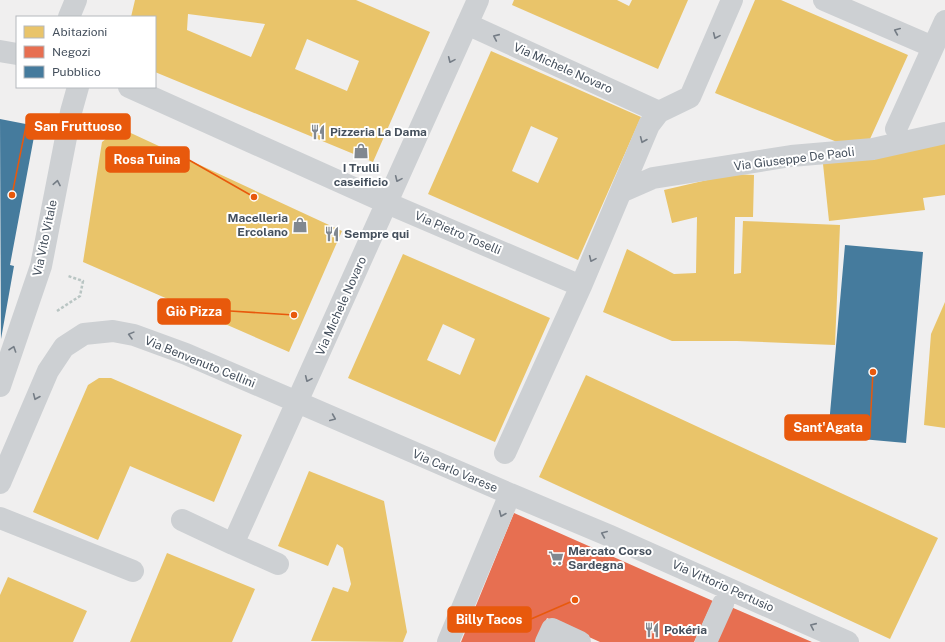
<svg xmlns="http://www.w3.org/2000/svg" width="945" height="642" font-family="'Public Sans',sans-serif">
	<rect width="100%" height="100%" fill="#f0efef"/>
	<path fill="#e9c46a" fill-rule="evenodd" d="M135,0H356L430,32L373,162L155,72V17H131ZM188,14L265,24L251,57L187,30ZM307,39L359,61L347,91L295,69Z
		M514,0H617L629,6L632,0H688L658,69L512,5Z
		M755,0H781L908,55L870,139L842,144L715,93Z
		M491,51L641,117L578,260L428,194ZM531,126L558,138L538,183L512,171Z
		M120,128L342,231L289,352L83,262L102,142Z
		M945,143V195L923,198L925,210L829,221L823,164Z
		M733,174L754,175L753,217H735L734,274L741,273L743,221L840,225L835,345L737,341H672L603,312L627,249L674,274L696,273L697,217L672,223L664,190Z
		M403,254L550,318L495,442L348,378ZM443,324L475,339L460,375L427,360Z
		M945,302V428L924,425L931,334Z
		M586,375L938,538L890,639L539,477Z
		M99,378H111L242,435L214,502L130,466L98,540L33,512L88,385Z
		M309,471L384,501L407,632L403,642L311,641L333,587L348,592L351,584L343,548L337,544L328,566L278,546Z
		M167,553L255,589L232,642H130Z
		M8,577L87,611L73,642H0V595Z"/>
	<path fill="#e76f51" d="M514,513L713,601L694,642H600L547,618L537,642H461Z
		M731,607L812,642H715Z"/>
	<path fill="#457b9d" d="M0,119L36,126L10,265L14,266L1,339Z
		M845,245L923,252L906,443L828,436Z"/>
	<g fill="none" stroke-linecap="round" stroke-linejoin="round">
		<path stroke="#b9c5c3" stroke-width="2.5" stroke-dasharray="3 2" stroke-linecap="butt" d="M57,311L80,296L83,281L68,276"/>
		<path stroke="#cdd0d3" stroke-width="22" d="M824,0L933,47
			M69,17L76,0
			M467,24L659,112
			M0,51L17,54
			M129,87L387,203L581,286
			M896,129L945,21
			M621,192L653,178L791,156L873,149L945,133
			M0,386L41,266L71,112L78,87
			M505,453L581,286L649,125L659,112L690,97L732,0
			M0,483L48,371L64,347L84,334L113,331L134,335L186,354L510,494L448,642
			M510,494L610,536L848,642
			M0,518L133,571
			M182,520L233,544
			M278,564L233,544L478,0
			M546,642L552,629L580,642
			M706,642L723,604"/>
	</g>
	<defs><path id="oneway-chevron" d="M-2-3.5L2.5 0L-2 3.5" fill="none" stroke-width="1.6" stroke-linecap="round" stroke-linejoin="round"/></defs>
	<g stroke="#757d86">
		<use href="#oneway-chevron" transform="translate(897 31) rotate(-157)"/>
		<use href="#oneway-chevron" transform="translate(716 36) rotate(114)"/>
		<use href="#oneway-chevron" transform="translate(496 37) rotate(-156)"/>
		<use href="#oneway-chevron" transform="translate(451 60) rotate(114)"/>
		<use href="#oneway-chevron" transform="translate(643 140) rotate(113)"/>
		<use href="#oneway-chevron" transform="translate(398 179) rotate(114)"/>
		<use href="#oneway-chevron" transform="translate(57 183) rotate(-79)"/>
		<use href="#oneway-chevron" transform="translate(592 259) rotate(114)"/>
		<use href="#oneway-chevron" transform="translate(131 335) rotate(-165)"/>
		<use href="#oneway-chevron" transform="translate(13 349) rotate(-71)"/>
		<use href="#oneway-chevron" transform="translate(308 379) rotate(114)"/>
		<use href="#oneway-chevron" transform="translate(36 397) rotate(113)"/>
		<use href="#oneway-chevron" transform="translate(333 418) rotate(23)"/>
		<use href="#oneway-chevron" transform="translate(502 514) rotate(113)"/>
		<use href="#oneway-chevron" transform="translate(604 534) rotate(-157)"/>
		<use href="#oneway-chevron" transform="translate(813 626) rotate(-156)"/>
	</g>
	<defs>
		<g id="restaurant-bare" transform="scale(1.2)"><path d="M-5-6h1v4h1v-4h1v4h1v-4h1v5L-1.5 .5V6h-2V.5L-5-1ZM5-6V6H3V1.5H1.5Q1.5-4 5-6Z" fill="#818890" stroke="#fff" stroke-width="2.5" paint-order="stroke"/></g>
		<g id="shop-bare" transform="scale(1.2)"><path d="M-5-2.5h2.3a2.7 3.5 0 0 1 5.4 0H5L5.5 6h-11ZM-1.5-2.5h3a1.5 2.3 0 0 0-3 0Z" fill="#818890" stroke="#fff" stroke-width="2.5" paint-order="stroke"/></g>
		<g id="supermarket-bare" transform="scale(1.2)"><path d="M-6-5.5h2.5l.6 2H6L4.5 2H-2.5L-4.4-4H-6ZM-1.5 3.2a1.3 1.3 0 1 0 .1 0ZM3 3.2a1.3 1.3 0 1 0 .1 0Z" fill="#818890" stroke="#fff" stroke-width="2.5" paint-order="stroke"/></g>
	</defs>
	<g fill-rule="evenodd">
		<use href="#restaurant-bare" x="318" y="132"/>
		<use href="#shop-bare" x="361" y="151"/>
		<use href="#shop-bare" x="300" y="225"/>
		<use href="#restaurant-bare" x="332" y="234"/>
		<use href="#supermarket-bare" x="556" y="558"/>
		<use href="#restaurant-bare" x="652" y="630"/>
	</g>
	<g text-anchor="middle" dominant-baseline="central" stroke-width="4" stroke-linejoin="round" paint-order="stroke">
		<g font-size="12" fill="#45505d" stroke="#fff">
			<text transform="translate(563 68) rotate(24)">Via Michele Novaro</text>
			<text transform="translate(794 159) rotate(-7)">Via Giuseppe De Paoli</text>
			<text transform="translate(458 233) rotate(23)">Via Pietro Toselli</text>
			<text transform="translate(45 238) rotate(-78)">Via Vito Vitale</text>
			<text transform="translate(341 306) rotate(-66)">Via Michele Novaro</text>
			<text transform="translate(200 362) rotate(22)">Via Benvenuto Cellini</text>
			<text transform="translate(455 471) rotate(23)">Via Carlo Varese</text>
			<text transform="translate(723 586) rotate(24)">Via Vittorio Pertusio</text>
		</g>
		<g font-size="12" font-weight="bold" fill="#45505d" stroke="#fff" text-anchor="start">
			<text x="330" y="132">Pizzeria La Dama</text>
			<text x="361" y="168" text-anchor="middle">I Trulli<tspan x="361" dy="14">caseificio</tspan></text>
			<text x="288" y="218" text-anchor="end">Macelleria<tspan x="288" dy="14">Ercolano</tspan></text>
			<text x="344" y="234">Sempre qui</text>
			<text x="568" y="551">Mercato Corso<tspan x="568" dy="14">Sardegna</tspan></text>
			<text x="664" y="630">Pokéria</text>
		</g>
	</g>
	<path fill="none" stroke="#e8590c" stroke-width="1.5" d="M12 195L26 126M254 197L189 160M294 315L230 311M873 372L870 428M575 600L531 619"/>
	<g fill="#e8590c" stroke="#fff" stroke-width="1.5">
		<circle cx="12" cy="195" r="4"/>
		<circle cx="254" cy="197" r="4"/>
		<circle cx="294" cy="315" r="4"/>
		<circle cx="873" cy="372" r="4"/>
		<circle cx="575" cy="600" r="4"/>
	</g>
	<g fill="#e8590c" stroke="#e8590c" stroke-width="1.5">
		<rect x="26" y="114" width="104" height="25" rx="4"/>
		<rect x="106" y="147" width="83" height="25" rx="4"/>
		<rect x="158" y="299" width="72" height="25" rx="4"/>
		<rect x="785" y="415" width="85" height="25" rx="4"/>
		<rect x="448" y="607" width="83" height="25" rx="4"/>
	</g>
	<g font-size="13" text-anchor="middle" font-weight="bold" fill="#fff">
		<text x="78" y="131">San Fruttuoso</text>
		<text x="147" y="164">Rosa Tuina</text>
		<text x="194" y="316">Giò Pizza</text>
		<text x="828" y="432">Sant'Agata</text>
		<text x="489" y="624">Billy Tacos</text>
	</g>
	<rect x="16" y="16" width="140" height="72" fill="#ffffff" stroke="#b5b9be"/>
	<rect x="24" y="26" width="20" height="12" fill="#e9c46a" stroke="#b5b9be"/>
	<text x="52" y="36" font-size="12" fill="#45505d">Abitazioni</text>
	<rect x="24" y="46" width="20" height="12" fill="#e76f51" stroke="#b5b9be"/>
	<text x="52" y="56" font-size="12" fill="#45505d">Negozi</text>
	<rect x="24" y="66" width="20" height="12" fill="#457b9d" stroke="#b5b9be"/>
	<text x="52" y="76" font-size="12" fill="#45505d">Pubblico</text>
</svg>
